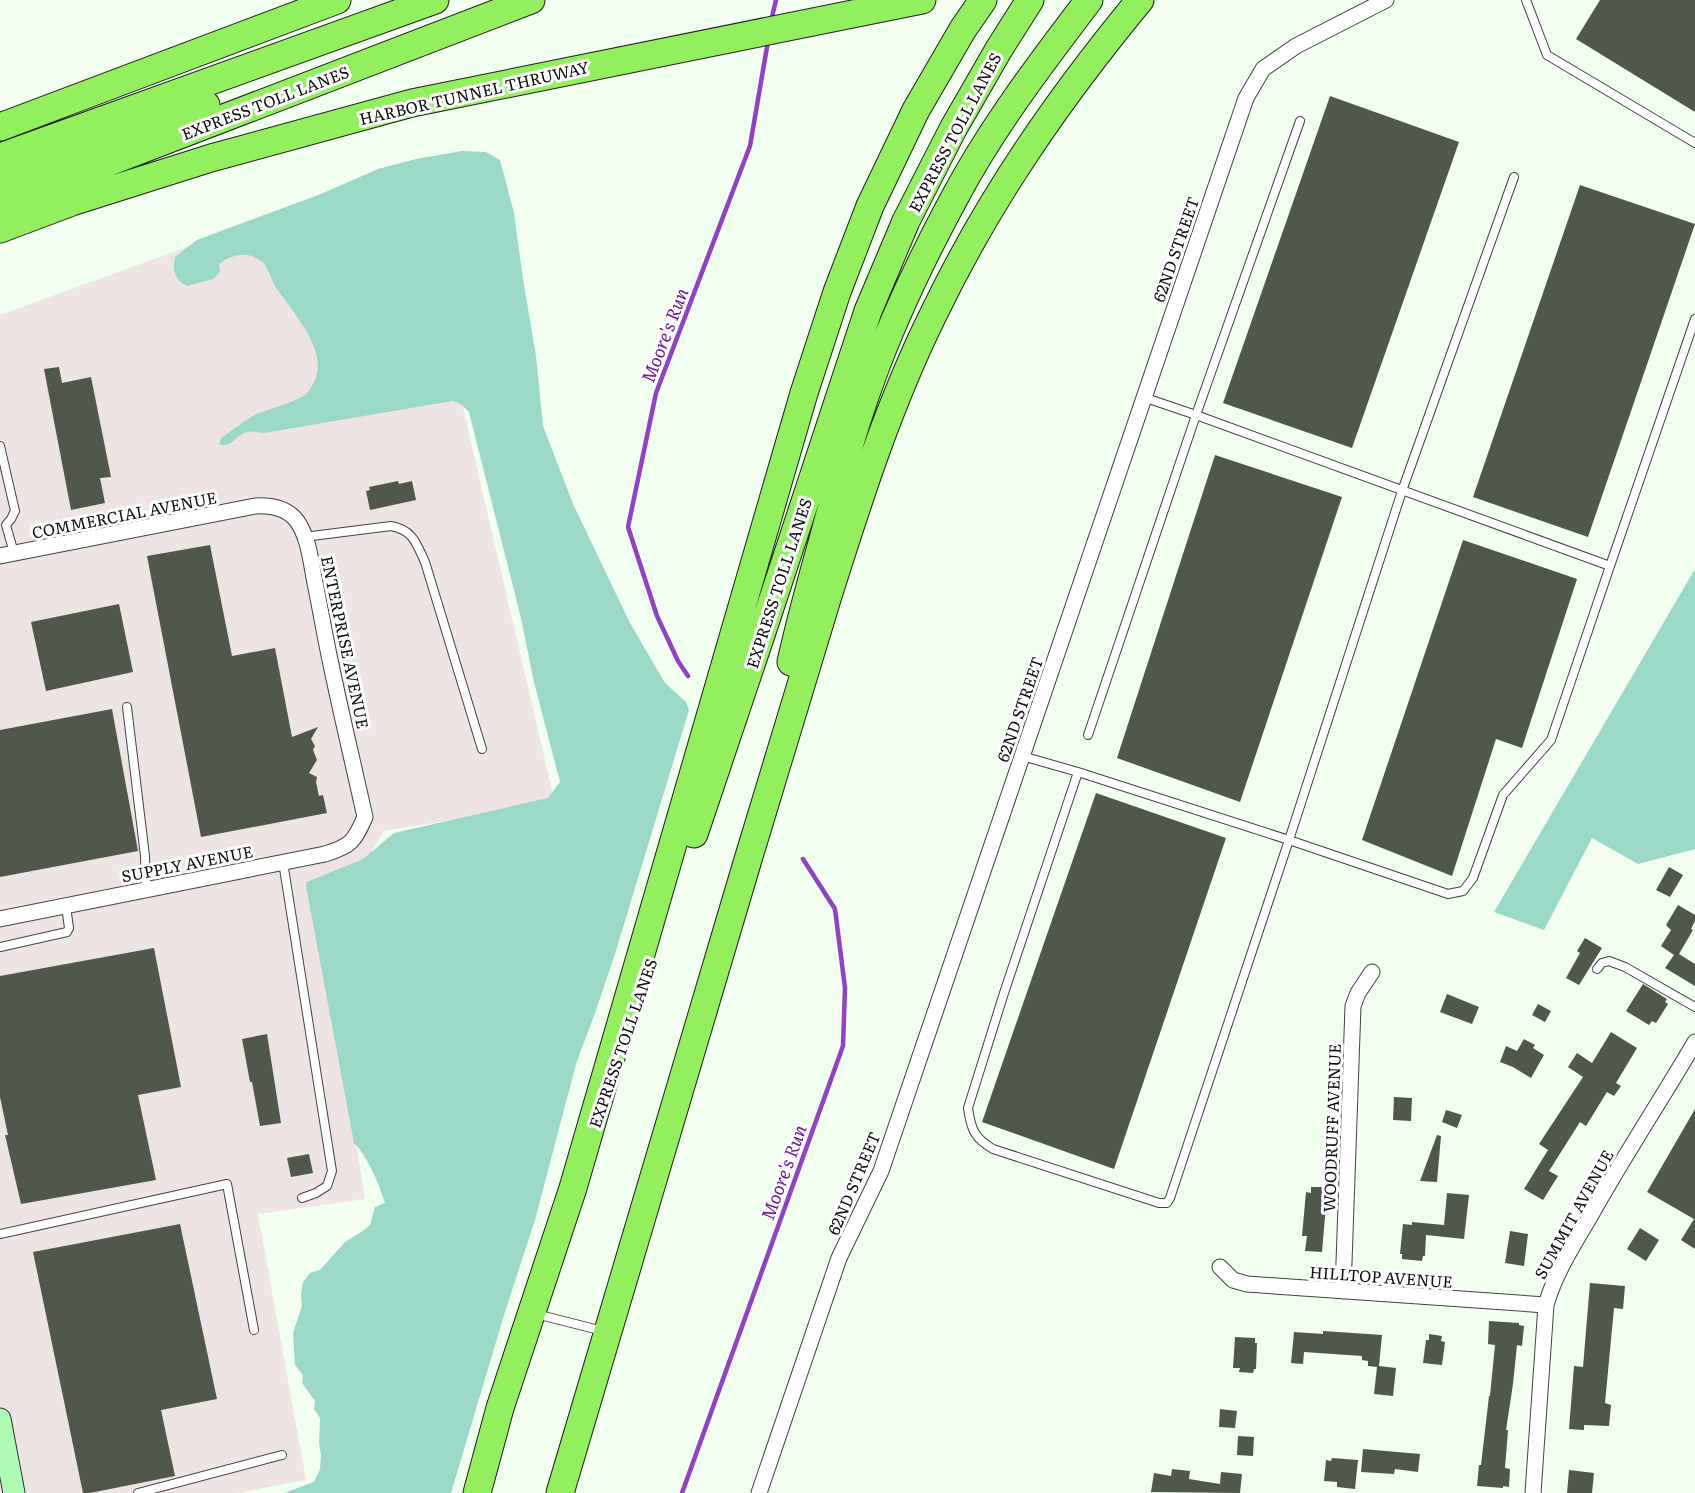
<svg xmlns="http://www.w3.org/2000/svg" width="1695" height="1493" font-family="Literata,serif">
	<rect width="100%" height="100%" fill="#f1fef0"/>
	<path fill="#ede4e3" d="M407,167L555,803L384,831L366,861L314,883L365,1199L258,1214L306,1480L237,1493H0V315Z"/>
	<path fill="#9ad8c8" d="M462,151L486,152L500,160L514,213L523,279L536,356L543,426L573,504L630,623L665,683L686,702L689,710L615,954L595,1013L576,1064L535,1220L504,1315L451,1493H284L314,1482L320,1469L321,1455L319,1443L320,1418L314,1409L315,1401L302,1383L303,1375L295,1365L293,1333L302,1306L301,1295L303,1282L310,1273L320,1270L345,1242L363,1231L370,1225L375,1207L385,1203C379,1184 368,1157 354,1143L306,886L307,882L363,859L394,833L548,798L560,782L534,682L521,618L469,412C463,406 460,402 452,401L264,433C257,432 251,430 244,433C235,437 230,449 219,444L221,438C232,431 243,421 255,415C269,409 296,402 306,394C309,391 312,386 314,382C330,353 293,312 277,289C271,281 269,267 261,261C248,251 232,254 219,264L220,272L213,279L187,286C175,280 172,270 175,257L197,240L321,194L378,169L416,159Z
		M1695,569V849L1638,864L1592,838L1544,930L1494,912Z"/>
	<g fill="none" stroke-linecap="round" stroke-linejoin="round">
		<path stroke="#9040c9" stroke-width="4.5" d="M771,21L776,0
			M688,676L678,661L657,616L628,527L656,393L750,146L768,41
			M682,1493L843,1046L845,988L835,909L803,859"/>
	</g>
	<path fill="#50574b" d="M1600,0H1695V112L1576,39Z
		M1330,96L1459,142L1352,448L1223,403Z
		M1580,185L1695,224L1588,537L1473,497Z
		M59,367L62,383L91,377L111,477L100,478L105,503L71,510L44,369Z
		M1215,455L1342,497L1240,802L1117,758Z
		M398,481L399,484L412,481L416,500L370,510L366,491L370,490L369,487Z
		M1463,540L1577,579L1522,748L1496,739L1452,876L1362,840Z
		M210,545L232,656L275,648L292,737L318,727L311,739L315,746L313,750L317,760L309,773L317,777L316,782L319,796L323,795L327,813L201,837L147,556Z
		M119,604L133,672L46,691L31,622Z
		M112,709L138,851L0,877V730Z
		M1096,793L1226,838L1114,1169L982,1122Z
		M1669,867L1683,875L1670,897L1656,890Z
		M1678,905L1695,915V921L1691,929L1693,930L1679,954L1695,964V986L1665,968L1674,955L1661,946L1671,930L1666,925Z
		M1585,938L1602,948L1579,985L1566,978L1580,953L1577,951Z
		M154,948L181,1087L138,1095L156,1180L21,1204L5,1135H8L0,1097V976Z
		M1643,984L1667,999L1665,1002L1668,1004L1656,1023L1652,1021L1649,1025L1626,1011Z
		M1447,994L1479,1007L1472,1024L1440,1012Z
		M1538,1004L1551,1011L1545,1022L1532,1015Z
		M1611,1032L1637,1048L1616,1083L1621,1086L1614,1096L1607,1092L1586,1126L1580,1122L1549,1171L1558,1176L1543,1200L1524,1189L1548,1150L1539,1144L1583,1077L1568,1067L1577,1053L1592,1063Z
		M267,1034L281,1123L260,1126L252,1082H250L242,1039Z
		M1524,1039L1535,1045L1533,1048L1544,1055L1531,1078L1513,1067L1500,1062L1506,1046L1517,1051Z
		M1394,1097L1412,1098L1411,1121L1393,1120Z
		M1695,1109V1249L1681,1240L1694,1219L1647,1192Z
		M1446,1110L1462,1115L1457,1128L1442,1122Z
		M1437,1135L1441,1136L1437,1182L1420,1181Z
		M309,1154L313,1173L291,1177L287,1158Z
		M1311,1187H1325V1194H1327L1322,1252L1305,1251L1307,1236H1302L1306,1192L1311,1193Z
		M1447,1193L1469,1195L1464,1239L1426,1235L1425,1256H1423L1422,1261L1402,1259V1254H1400L1403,1224L1412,1225V1222L1444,1225Z
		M180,1224L217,1399L161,1410L175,1476L90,1493H83L33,1252Z
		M1640,1228L1659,1240L1646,1261L1627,1249Z
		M1510,1231L1528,1234L1524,1266L1505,1263Z
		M1590,1283L1625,1286L1623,1309L1614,1308L1605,1403L1611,1405L1609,1426L1584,1425V1430L1569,1429L1574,1366L1583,1367Z
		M1489,1321L1519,1323V1325L1524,1326L1522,1346L1517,1345L1513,1384L1506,1430H1508L1505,1468L1510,1469L1509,1487L1503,1486V1488L1477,1486L1479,1465H1481L1489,1396H1490L1495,1345L1488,1344Z
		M1323,1331L1382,1335L1379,1366L1396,1368L1393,1396L1374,1394L1377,1367L1368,1366V1361L1362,1360V1356L1304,1352L1303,1364L1291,1363L1294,1332L1323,1334Z
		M1429,1334L1442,1336L1441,1341L1445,1342L1442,1365L1423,1363L1426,1340H1429Z
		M1235,1337L1255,1338V1343H1257L1256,1369H1254L1253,1373L1239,1372L1240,1368H1233Z
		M1220,1409L1237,1411L1235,1428L1219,1427Z
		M1238,1436L1254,1437L1253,1456L1237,1455Z
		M1363,1449L1420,1454L1418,1472L1395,1469L1394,1474L1361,1472Z
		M1332,1458L1358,1460L1355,1489L1337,1487V1482L1324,1481L1326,1460L1331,1461Z
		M1172,1469L1190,1471L1189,1479L1220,1484L1221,1472L1242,1474L1240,1493L1151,1492L1154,1473L1171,1476Z
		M1569,1470L1594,1473L1592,1493H1567Z"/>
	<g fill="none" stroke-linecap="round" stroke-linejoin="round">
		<g stroke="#414141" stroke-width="10">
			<path id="lane" d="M1526,0L1547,55L1695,143
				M1514,177L1402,491L1289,840L1448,894L1463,891L1473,878L1503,795L1551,740L1610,566
				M1143,397L1196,415L1610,566L1695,319
				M0,446L15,511L11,519L6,525L14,553
				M304,537L391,526C413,530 416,543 425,562L482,749
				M127,707L145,856L146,890
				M1088,735L1196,415L1300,121
				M1022,756L1078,772L1289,840L1170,1198L1167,1203H1159L993,1149C974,1138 971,1129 968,1108L1004,993L1078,772
				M283,862L332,1171L327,1186L316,1193L302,1198
				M0,947L67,932L69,928L66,906
				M1597,969L1602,963L1609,961L1625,967L1695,1007
				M0,1234L227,1184L254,1330
				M536,1314L603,1331
				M138,1493L282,1455"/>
		</g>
		<g stroke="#414141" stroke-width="17">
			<path id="street" d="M0,556L255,506C271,505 287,508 297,521C309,538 311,563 315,583C320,607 324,631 329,655C340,709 353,763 365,817C354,842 351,846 325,854L0,919
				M1220,1267L1233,1280L1247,1284L1546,1305
				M1343,1291L1353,1006L1358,993L1372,972
				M759,1493L839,1258L881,1171L1246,98L1263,69L1296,46L1386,0
				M1533,1493L1546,1305C1555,1273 1574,1244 1591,1215C1624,1156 1661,1100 1695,1042"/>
		</g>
		<g stroke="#303030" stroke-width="23">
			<path id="secondary" d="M0,1419L14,1493"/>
		</g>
		<g stroke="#1f1f1f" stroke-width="29">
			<path id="highway" d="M0,127L337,0
				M0,157L435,0
				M0,183L206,105
				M0,204L531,0
				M0,229L72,202L211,158L412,103L922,0
				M791,662C800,622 811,582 822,543C837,487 852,431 872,377C895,314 924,254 956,195C993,126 1041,63 1089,0
				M694,834L761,635L868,311L906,221L953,129L999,49L1030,0
				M477,1493L500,1408L573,1188L804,393L837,292L870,206L916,110L963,29L983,0
				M560,1493C621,1283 684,1073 747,863C774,775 800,687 827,599C858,501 889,403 935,311C990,197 1060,97 1140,0"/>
		</g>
		<use href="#lane" stroke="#fff" stroke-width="8"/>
		<use href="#street" stroke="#fff" stroke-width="15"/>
		<use href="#secondary" stroke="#aefcb4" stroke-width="21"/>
		<use href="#highway" stroke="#92ef5d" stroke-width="27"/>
	</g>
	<g text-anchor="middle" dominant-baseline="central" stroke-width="6" stroke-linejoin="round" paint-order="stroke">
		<g font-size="16" fill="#0e0e0e" stroke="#fff">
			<text transform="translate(474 92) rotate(-13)">HARBOR TUNNEL THRUWAY</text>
			<text transform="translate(265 102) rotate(-21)">EXPRESS TOLL LANES</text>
			<text transform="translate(954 132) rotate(-62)">EXPRESS TOLL LANES</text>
			<text transform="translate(1175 249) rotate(-71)">62ND STREET</text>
			<text transform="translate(124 514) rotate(-11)">COMMERCIAL AVENUE</text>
			<text transform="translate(778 583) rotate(-72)">EXPRESS TOLL LANES</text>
			<text transform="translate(346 642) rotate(78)">ENTERPRISE AVENUE</text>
			<text transform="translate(1019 709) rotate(-71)">62ND STREET</text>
			<text transform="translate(187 863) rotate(-11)">SUPPLY AVENUE</text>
			<text transform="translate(622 1043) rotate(-71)">EXPRESS TOLL LANES</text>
			<text transform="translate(1331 1128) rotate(-88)">WOODRUFF AVENUE</text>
			<text transform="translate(853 1183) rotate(-67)">62ND STREET</text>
			<text transform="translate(1573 1214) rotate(-61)">SUMMIT AVENUE</text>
			<text transform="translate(1381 1276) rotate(4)">HILLTOP AVENUE</text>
		</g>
		<g font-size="18" font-style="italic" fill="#6c1b9d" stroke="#fff">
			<text transform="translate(664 335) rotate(-69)">Moore's Run</text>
			<text transform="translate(783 1172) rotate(-70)">Moore's Run</text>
		</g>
	</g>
</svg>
